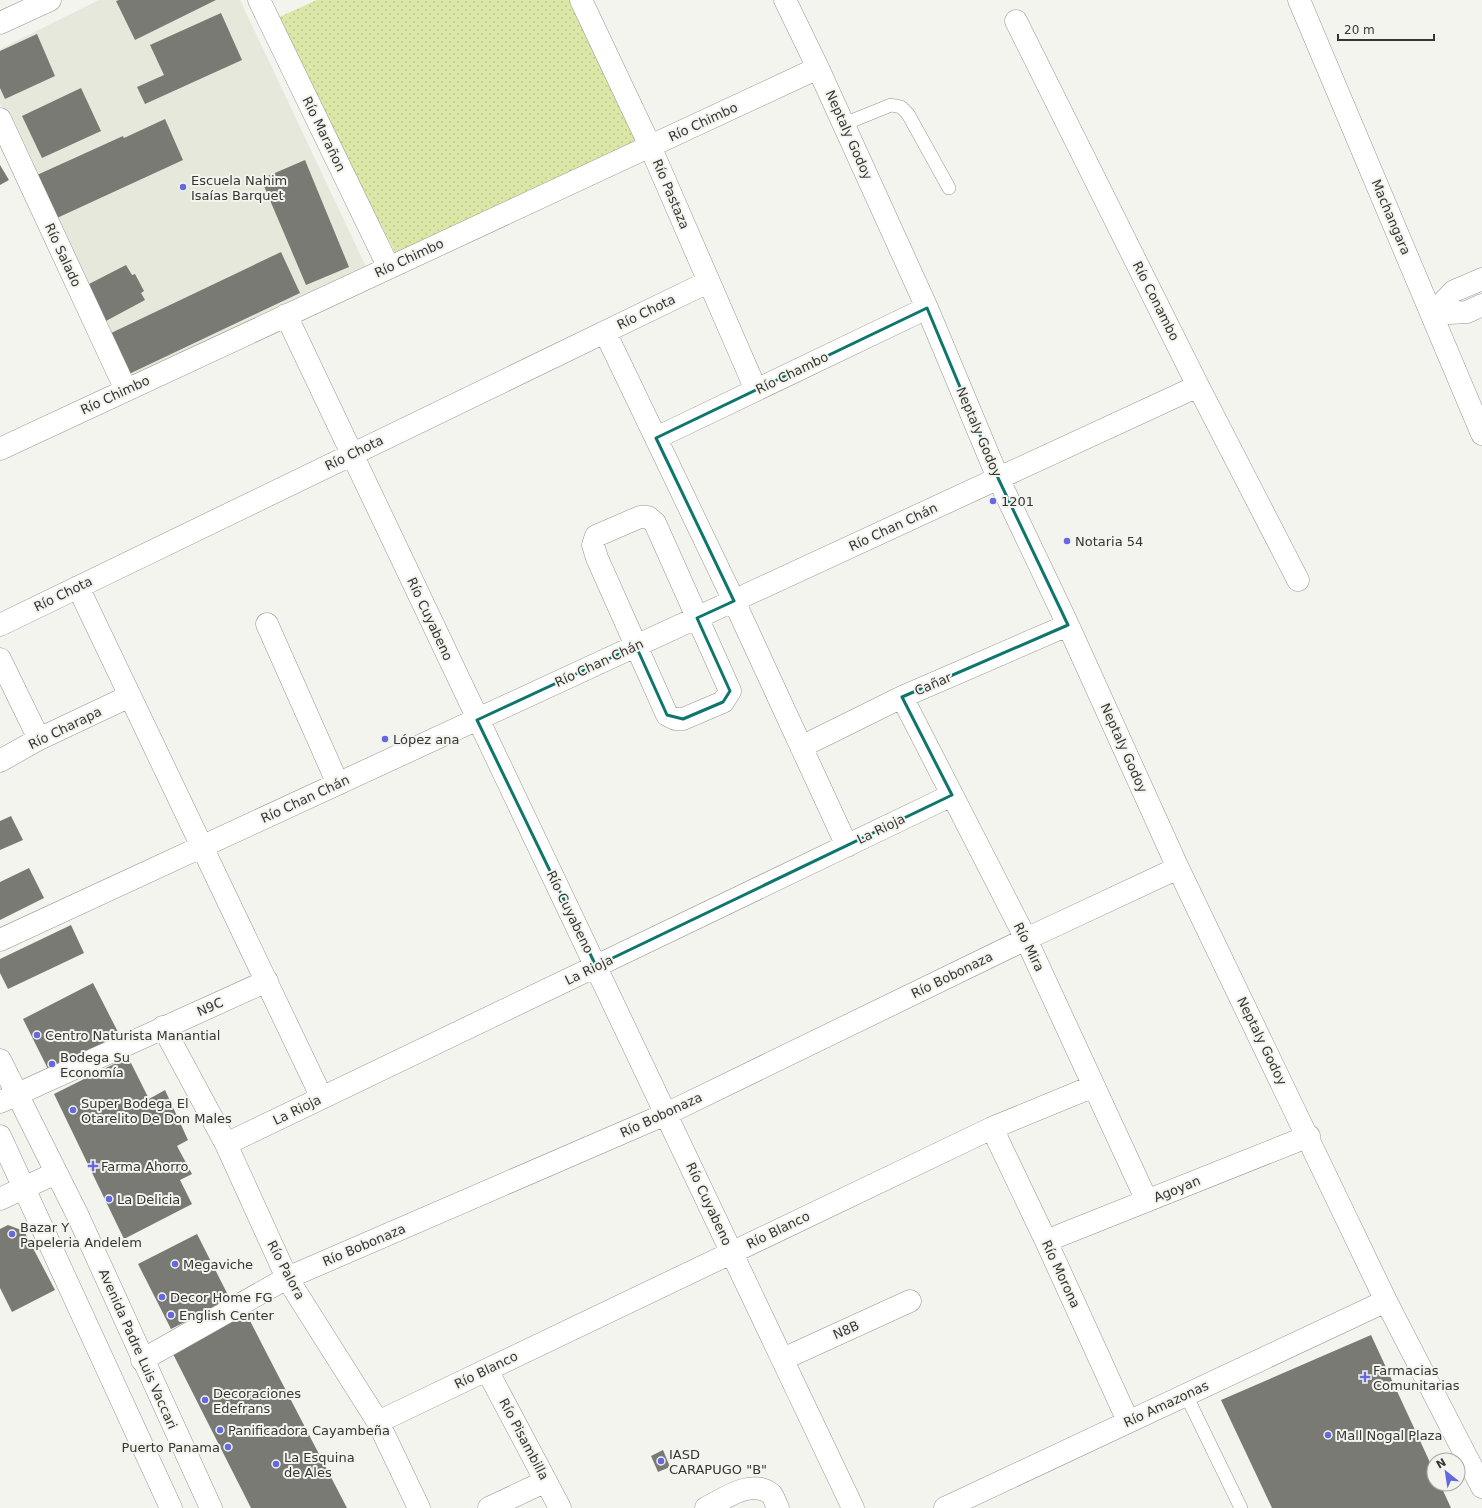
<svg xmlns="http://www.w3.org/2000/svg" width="1482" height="1508" font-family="'DejaVu Sans',sans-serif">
	<defs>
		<pattern id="park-dots" width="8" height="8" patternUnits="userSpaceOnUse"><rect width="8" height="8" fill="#dae7a7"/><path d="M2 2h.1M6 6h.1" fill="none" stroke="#bcc790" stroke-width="1.8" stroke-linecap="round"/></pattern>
	</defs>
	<rect width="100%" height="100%" fill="#f2f4ed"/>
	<path fill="#e5e8da" d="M99,0H240L368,271L127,383L0,103V49Z"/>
	<path fill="url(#park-dots)" d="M317,0H577L643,140L398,258L275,19Z"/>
	<path fill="#797a74" d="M119,0H216L135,40L116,1Z
		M221,13L242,60L145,104L137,87L164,75L150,45Z
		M37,34L55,76L5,99L0,88V51Z
		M81,88L101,131L42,158L22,116Z
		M165,119L183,160L57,218L37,175L123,136L124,138Z
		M305,160L349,267L306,285L261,179Z
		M0,165L9,180L0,185Z
		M281,252L300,293L129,374L109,334Z
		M126,265L132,275L135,274L144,291L141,293L145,300L106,321L87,285Z
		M11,816L23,840L0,850V821Z
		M29,868L44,898L0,920V882Z
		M71,925L84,953L8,989L0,973V959Z
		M93,983L121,1038L50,1073L23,1019Z
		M128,1057L149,1099L165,1090L188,1140L177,1146L192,1174L180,1180L192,1204L124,1239L54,1094Z
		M8,1225L24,1231L55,1290L12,1312L0,1288V1229Z
		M197,1234L230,1299L171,1329L138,1264Z
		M246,1313L267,1354L347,1508H251L172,1352Z
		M1371,1335L1434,1471V1484H1440L1451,1508H1272L1221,1400Z
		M663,1450L670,1467L658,1472L651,1456Z"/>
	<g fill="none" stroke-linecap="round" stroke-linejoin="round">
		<g stroke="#969892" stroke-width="14">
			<path id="service" d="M844,124L891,105L901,107L908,114L949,188
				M1186,1395L1241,1508"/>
		</g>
		<g stroke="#969892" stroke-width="23">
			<path id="minor" d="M259,0L389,268
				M581,0L650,146L756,390
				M785,0L818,68L927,308L998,478L1068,625L1178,868L1386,1301L1482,1487
				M1299,0L1482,434
				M1016,21L1198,386L1298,580
				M0,23L50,0
				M0,119L126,390
				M1432,314L1454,291L1482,279
				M1432,314L1467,312L1482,305
				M286,315L853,1508
				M605,332L734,601L847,846
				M656,438L927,308
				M0,449L818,68
				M640,517H648L655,523L730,691L723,702L683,719H675L667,715L597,558L593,545L596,536Z
				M78,587L322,1098
				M267,624L338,784
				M0,625L708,282
				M0,659L39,739
				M902,697L1026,939L1147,1201
				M801,747L902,697L1068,625
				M0,761L39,739L130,696
				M0,940L1198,386
				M163,1027L226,1144L287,1278L378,1422L419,1508
				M0,1102L267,981
				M992,1128L1046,1241L1128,1421
				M226,1144L952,795
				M1046,1241L1309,1136
				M783,1359L910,1301
				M142,1360L287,1278L666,1114L1026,939L1178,868
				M487,1370L560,1508
				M378,1422L992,1128L1094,1086
				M489,1508L546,1481
				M706,1508C724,1499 752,1478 771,1494C774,1497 776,1504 778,1508
				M945,1508L1386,1301"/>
		</g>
		<g stroke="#969892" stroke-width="23">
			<path id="tertiary" d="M0,1199L56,1173"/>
		</g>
		<g stroke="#969892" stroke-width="23">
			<path id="secondary" d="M0,1060L78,1216L211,1508
				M0,1136L171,1508"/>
		</g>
		<use href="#service" stroke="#fff" stroke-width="13"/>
		<use href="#minor" stroke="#fff" stroke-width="22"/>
		<use href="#tertiary" stroke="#fff" stroke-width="22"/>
		<use href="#secondary" stroke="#fff" stroke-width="22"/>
	</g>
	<path fill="none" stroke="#0f766e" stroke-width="3" stroke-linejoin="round" d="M927,308L998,478L1068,625L902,697L952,795L596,966L477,720L636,646L667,715L683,719L723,702L730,691L697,618L734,601L656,438Z"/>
	<g fill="#6468e1" stroke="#f2f4ed" stroke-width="1.5">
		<circle cx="183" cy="187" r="4"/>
		<circle cx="993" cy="501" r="4"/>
		<circle cx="1067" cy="541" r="4"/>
		<circle cx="385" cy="739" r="4"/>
		<circle cx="37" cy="1035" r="4"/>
		<circle cx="52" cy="1064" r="4"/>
		<circle cx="73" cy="1110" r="4"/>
		<path d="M91 1160h4v4h4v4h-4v4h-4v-4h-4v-4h4z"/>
		<circle cx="109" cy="1199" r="4"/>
		<circle cx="12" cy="1234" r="4"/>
		<circle cx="175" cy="1264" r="4"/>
		<circle cx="162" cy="1297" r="4"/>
		<circle cx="171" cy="1315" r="4"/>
		<path d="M1363 1371h4v4h4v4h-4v4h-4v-4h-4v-4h4z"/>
		<circle cx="205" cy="1400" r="4"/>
		<circle cx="220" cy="1430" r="4"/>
		<circle cx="1328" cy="1435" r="4"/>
		<circle cx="228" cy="1447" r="4"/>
		<circle cx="661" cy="1461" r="4"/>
		<circle cx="276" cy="1464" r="4"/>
	</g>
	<g text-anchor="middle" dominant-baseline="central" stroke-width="4" stroke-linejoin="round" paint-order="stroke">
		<g font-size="13" fill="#353533" stroke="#f2f4ed">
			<text transform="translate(703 122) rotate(-25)">Río Chimbo</text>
			<text transform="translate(324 134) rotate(64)">Río Marañon</text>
			<text transform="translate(849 135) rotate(66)">Neptaly Godoy</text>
			<text transform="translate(671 194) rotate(67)">Río Pastaza</text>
			<text transform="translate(1391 217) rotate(67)">Machangara</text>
			<text transform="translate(63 255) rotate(65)">Río Salado</text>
			<text transform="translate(409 258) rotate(-25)">Río Chimbo</text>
			<text transform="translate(1156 301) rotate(63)">Río Conambo</text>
			<text transform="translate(646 312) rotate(-26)">Río Chota</text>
			<text transform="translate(792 373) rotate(-26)">Río Chambo</text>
			<text transform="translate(115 395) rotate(-25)">Río Chimbo</text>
			<text transform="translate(979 432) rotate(67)">Neptaly Godoy</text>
			<text transform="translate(354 453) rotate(-26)">Río Chota</text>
			<text transform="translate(893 527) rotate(-25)">Río Chan Chán</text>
			<text transform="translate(63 594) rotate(-26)">Río Chota</text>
			<text transform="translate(430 619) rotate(65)">Río Cuyabeno</text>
			<text transform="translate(599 663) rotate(-25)">Río Chan Chán</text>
			<text transform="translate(933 684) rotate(-23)">Cañar</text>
			<text transform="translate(65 728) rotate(-26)">Río Charapa</text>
			<text transform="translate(1124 748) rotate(66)">Neptaly Godoy</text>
			<text transform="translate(305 799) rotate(-25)">Río Chan Chán</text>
			<text transform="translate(881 829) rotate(-26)">La Rioja</text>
			<text transform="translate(570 912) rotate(64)">Río Cuyabeno</text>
			<text transform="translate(1029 947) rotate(64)">Río Mira</text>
			<text transform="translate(589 970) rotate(-26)">La Rioja</text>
			<text transform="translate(952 975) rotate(-26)">Río Bobonaza</text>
			<text transform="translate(210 1007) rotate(-24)">N9C</text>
			<text transform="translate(1262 1041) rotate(64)">Neptaly Godoy</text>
			<text transform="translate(297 1110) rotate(-26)">La Rioja</text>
			<text transform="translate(661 1115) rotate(-25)">Río Bobonaza</text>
			<text transform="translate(1177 1189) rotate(-22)">Agoyan</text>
			<text transform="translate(709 1204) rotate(65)">Río Cuyabeno</text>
			<text transform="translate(778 1230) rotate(-26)">Río Blanco</text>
			<text transform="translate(364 1245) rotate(-23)">Río Bobonaza</text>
			<text transform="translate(286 1270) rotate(62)">Río Palora</text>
			<text transform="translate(1061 1274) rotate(65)">Río Morona</text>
			<text transform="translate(846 1330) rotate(-24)">N8B</text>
			<text transform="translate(138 1349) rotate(66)">Avenida Padre Luis Vaccari</text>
			<text transform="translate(486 1370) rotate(-26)">Río Blanco</text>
			<text transform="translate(1166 1404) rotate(-25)">Río Amazonas</text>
			<text transform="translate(524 1439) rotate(62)">Río Pisambilla</text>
		</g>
		<g font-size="13" fill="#353533" stroke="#f2f4ed" text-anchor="start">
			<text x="191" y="180">Escuela Nahim<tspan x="191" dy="15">Isaías Barquet</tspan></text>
			<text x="1001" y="501">1201</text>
			<text x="1075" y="541">Notaria 54</text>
			<text x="393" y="739">López ana</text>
			<text x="45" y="1035">Centro Naturista Manantial</text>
			<text x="60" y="1057">Bodega Su<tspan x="60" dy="15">Economía</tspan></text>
			<text x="81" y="1103">Super Bodega El<tspan x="81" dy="15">Otarelito De Don Males</tspan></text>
			<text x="101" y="1166">Farma Ahorro</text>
			<text x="117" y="1199">La Delicia</text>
			<text x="20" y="1227">Bazar Y<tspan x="20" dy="15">Papeleria Andelem</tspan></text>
			<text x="183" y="1264">Megaviche</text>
			<text x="170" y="1297">Decor Home FG</text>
			<text x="179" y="1315">English Center</text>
			<text x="1373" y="1370">Farmacias<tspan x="1373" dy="15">Comunitarias</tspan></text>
			<text x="213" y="1393">Decoraciones<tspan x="213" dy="15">Edefrans</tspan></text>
			<text x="228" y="1430">Panificadora Cayambeña</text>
			<text x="1336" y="1435">Mall Nogal Plaza</text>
			<text x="220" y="1447" text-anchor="end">Puerto Panama</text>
			<text x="669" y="1454">IASD<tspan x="669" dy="15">CARAPUGO "B"</tspan></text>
			<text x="284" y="1457">La Esquina<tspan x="284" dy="15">de Ales</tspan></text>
		</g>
	</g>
	<g transform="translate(1446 1472) rotate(330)"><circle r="19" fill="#f2f4ed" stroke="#a6a8a3"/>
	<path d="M0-3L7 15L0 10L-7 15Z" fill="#6468e1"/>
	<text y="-6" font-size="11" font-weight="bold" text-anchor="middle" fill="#353533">N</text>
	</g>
	<path d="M1338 34v6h96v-6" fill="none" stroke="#353533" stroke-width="2"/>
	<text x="1344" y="34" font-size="12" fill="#353533" stroke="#f2f4ed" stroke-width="3" paint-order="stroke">20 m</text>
</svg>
